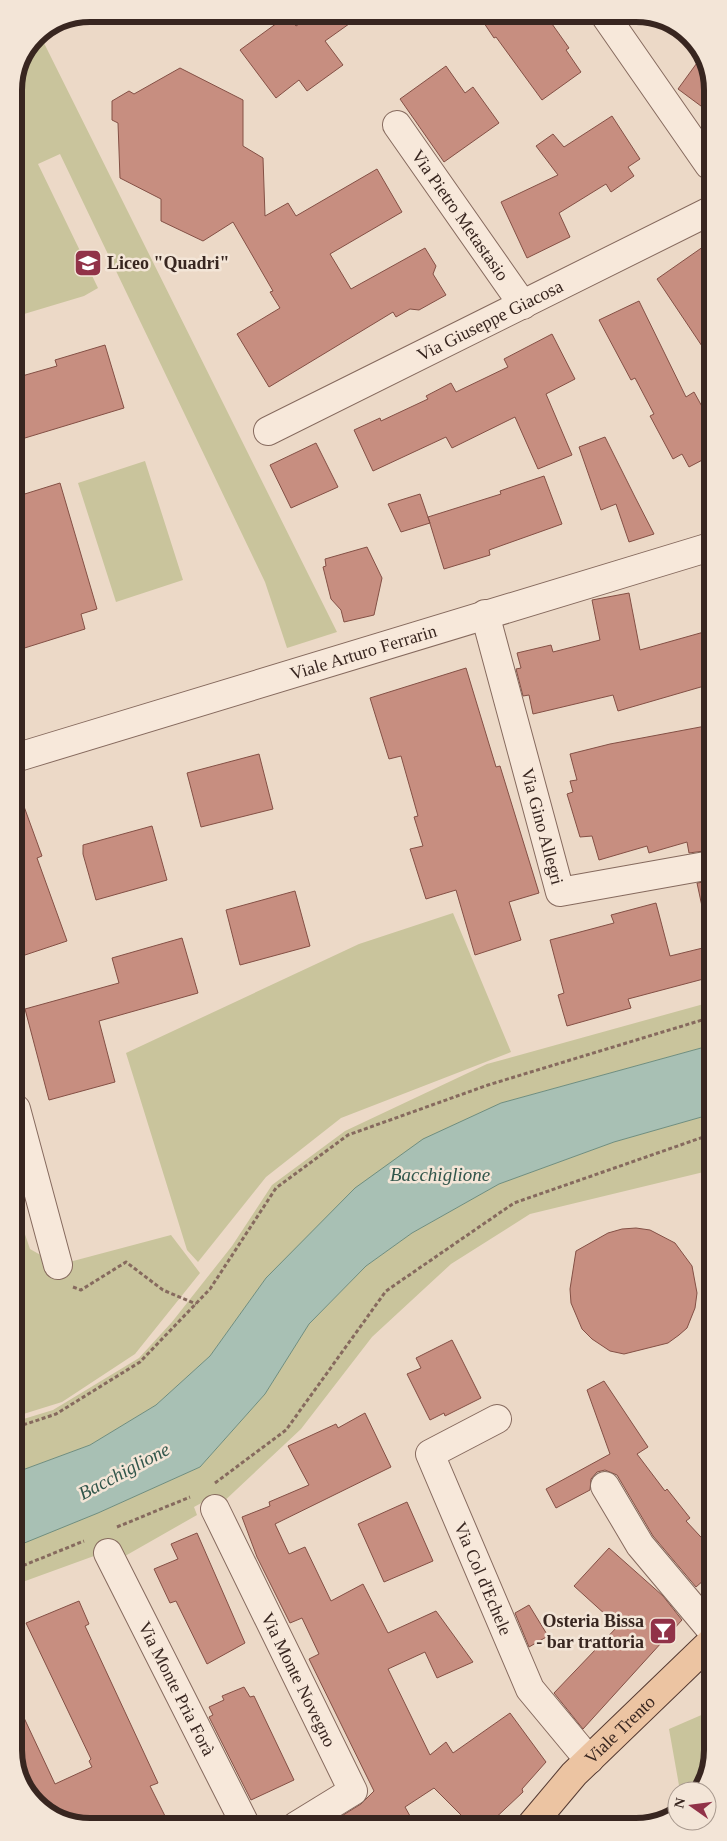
<svg xmlns="http://www.w3.org/2000/svg" width="727" height="1841" font-family="'Times New Roman',serif">
	<rect width="100%" height="100%" fill="#ecd9c7"/>
	<path fill="#c9c49c" d="M40,35L337,632L287,648L265,582L60,154L38,164L98,288L84,296L14,317V86L36,36Z
		M145,461L183,580L116,602L78,483Z
		M453,913L511,1052L341,1118L266,1177L198,1262L187,1250L126,1053L359,944Z
		M711,1002L712,1045L501,1103L266,1278L210,1356L156,1405L90,1445L17,1472V1421L53,1410L139,1358L172,1322L232,1246L272,1185L345,1131L487,1064Z
		M712,1114V1170L530,1214L451,1264L372,1337L301,1429L220,1505L214,1496L194,1507L197,1515L111,1564L105,1552L17,1584V1545L98,1513L200,1467L265,1394L309,1324L366,1266L412,1233L499,1184L614,1142Z
		M16,1208L30,1249L58,1265L171,1235L200,1273L135,1354L62,1402L17,1416Z
		M713,1710V1751L700,1791H680L669,1729Z"/>
	<path fill="#a8c0b4" stroke="#6f8e7f" d="M712,1045V1114L614,1142L499,1184L412,1233L366,1266L309,1324L265,1394L200,1467L98,1513L17,1546V1472L90,1445L156,1405L210,1356L266,1278L355,1188L423,1139L501,1103Z"/>
	<path fill="#c78e80" stroke="#845045" d="M315,14H363L325,41L343,65L307,91L299,80L276,98L240,50L288,15L296,26Z
		M478,14H545L569,48L566,50L581,72L542,100L496,37L494,38Z
		M702,56L709,66V112L678,89Z
		M446,66L465,93L473,87L499,123L444,162L400,99Z
		M180,68L243,100V146L263,158L265,216L288,203L296,216L377,169L402,212L330,254L351,289L425,248L436,266L433,274L446,295L419,310L410,309L396,317L393,312L269,387L237,334L280,308L270,292L273,291L233,222L203,241L161,221V199L120,178L118,123L112,120V101L129,91L134,94Z
		M612,116L640,159L628,167L634,176L611,192L606,184L559,213L570,237L527,258L501,202L558,175L536,146L553,134L564,147Z
		M710,242V358L657,279Z
		M639,301L686,397L694,392L710,421V456L689,467L682,454L673,459L650,416L654,414L635,378L631,380L599,320Z
		M552,334L575,379L546,394L572,455L538,469L515,417L452,448L446,437L373,471L354,430L380,418L381,421L428,399L426,396L451,383L456,392L508,367L504,359Z
		M105,345L124,408L15,441V378L57,366L55,360Z
		M605,437L635,497L654,534L629,542L616,504L601,510L579,447Z
		M316,443L338,487L291,508L270,465Z
		M544,476L562,524L489,550L490,555L444,569L428,517L501,494L500,491Z
		M60,483L97,609L81,614L85,629L15,651V497Z
		M420,494L430,523L401,532L388,504Z
		M367,547L382,578L374,615L344,622L341,610L331,599L323,567L326,566L325,559Z
		M629,593L640,650L711,630V684L618,711L613,695L533,714L529,695L523,696L516,669L521,668L517,653L551,645L553,652L600,640L592,600Z
		M466,668L496,767L500,766L539,893L509,902L521,940L475,955L456,890L426,899L410,849L423,846L414,817L418,816L401,756L389,759L370,698Z
		M711,725V850L689,853L687,842L649,853L647,846L599,860L592,836L580,837L567,794L573,792L570,781L577,780L570,754L610,744Z
		M259,754L273,809L201,827L187,773Z
		M16,790H18L42,856L37,858L67,941L16,958Z
		M152,826L167,880L96,900L83,854V845Z
		M711,881V910L703,911L697,883Z
		M295,891L310,946L240,965L226,910Z
		M656,903L670,956L711,946V977L628,999L631,1008L567,1026L558,995L564,993L550,940L614,923L611,915Z
		M182,938L198,993L99,1021L115,1082L49,1100L25,1009L119,983L112,958Z
		M636,1228L650,1230L675,1243L692,1266L697,1293L695,1308L687,1328L679,1335L668,1343L624,1354L610,1351L592,1339L582,1329L571,1303L570,1289L576,1251L608,1233L622,1229Z
		M452,1340L481,1398L445,1416L444,1413L430,1420L407,1374L421,1368L416,1358Z
		M604,1381L648,1447L637,1454L665,1491L667,1489L690,1518L686,1521L713,1550V1572L696,1587L653,1536L617,1475L605,1470L597,1472L591,1479L590,1490L556,1508L546,1489L610,1454L587,1390Z
		M365,1413L391,1467L275,1524L289,1554L305,1547L331,1601L363,1584L388,1633L436,1611L473,1662L437,1678L425,1652L388,1669L430,1755L446,1742L453,1753L510,1713L546,1762L522,1789L523,1792L489,1824L471,1825L434,1788L405,1807L415,1825H327L361,1804L374,1791L309,1659L319,1654L302,1618L290,1623L257,1557L242,1517L270,1506L269,1502L309,1485L288,1446L336,1424L338,1428Z
		M407,1502L433,1561L384,1582L358,1524Z
		M197,1533L245,1643L207,1664L176,1601L170,1603L154,1569L178,1559L171,1544Z
		M609,1548L663,1596L682,1620L583,1729L554,1693L618,1626L574,1586Z
		M79,1601L89,1624L85,1626L158,1783L150,1786L170,1826L85,1827L44,1811L18,1775V1705L55,1784L92,1767L89,1761L91,1759L26,1623Z
		M529,1605L548,1636L529,1647L515,1613Z
		M244,1687L250,1697L254,1696L294,1780L251,1800L209,1717L213,1715L209,1707L224,1700L222,1696Z"/>
	<g fill="none" stroke-linecap="round" stroke-linejoin="round">
		<g stroke="#866a5e" stroke-width="30">
			<g id="minor">
				<path d="M604,14L709,165"/>
				<path id="s1" d="M397,125L523,305"/>
				<path id="s2" d="M268,431L710,211"/>
				<path id="s3" d="M485,614L560,892L711,865"/>
				<path id="s4" d="M15,758L710,547"/>
				<path d="M16,1109L58,1265"/>
				<path id="s5" d="M497,1419L430,1454L530,1689L589,1760"/>
				<path d="M605,1486L640,1545L713,1632"/>
				<path id="s6" d="M215,1509L353,1791L296,1826"/>
				<path id="s7" d="M108,1553L246,1826"/>
			</g>
		</g>
		<g stroke="#553a32" stroke-width="30">
			<g id="major">
				<path id="s8" d="M532,1824L574,1774L713,1640"/>
			</g>
		</g>
		<path stroke="#866a5e" stroke-width="3" stroke-dasharray="4 2.5" stroke-linecap="butt" d="M73,1287L81,1290L126,1262L163,1290L196,1304
			M17,1427L56,1414L140,1362L210,1289L276,1188L348,1135L488,1085L712,1017
			M215,1483L286,1430L386,1291L514,1203L712,1134
			M117,1527L190,1497
			M17,1568L84,1541"/>
		<use href="#minor" stroke="#f7e8da" stroke-width="28"/>
		<use href="#major" stroke="#ecc4a2" stroke-width="28"/>
	</g>
	<defs>
		<g id="school-square" transform="scale(1.4375)"><rect x="-9" y="-9" width="18" height="18" rx="4" fill="#913248" stroke="#f3e5d7"/><path d="M0-5L7-2L0 1L-7-2ZM-4 1L0 2.5L4 1V4Q0 6-4 4Z" fill="#fff"/></g>
		<g id="bar-square" transform="scale(1.4375)"><rect x="-9" y="-9" width="18" height="18" rx="4" fill="#913248" stroke="#f3e5d7"/><path d="M-6-5H6L.8 .8V4.5H3.5V6h-7V4.5H-.8V.8Z" fill="#fff"/></g>
	</defs>
	<g fill-rule="evenodd">
		<use href="#school-square" x="88" y="263"/>
		<use href="#bar-square" x="663" y="1631"/>
	</g>
	<g text-anchor="middle" dominant-baseline="central" stroke-width="5" stroke-linejoin="round" paint-order="stroke">
		<g font-size="18" fill="#382620" stroke="#f3e5d7">
			<text stroke="none"><textPath href="#s1" startOffset="110">Via Pietro Metastasio</textPath></text>
			<text stroke="none"><textPath href="#s2" startOffset="248">Via Giuseppe Giacosa</textPath></text>
			<text stroke="none"><textPath href="#s4" startOffset="364">Viale Arturo Ferrarin</textPath></text>
			<text stroke="none"><textPath href="#s3" startOffset="220">Via Gino Allegri</textPath></text>
			<text stroke="none"><textPath href="#s5" startOffset="211">Via Col d'Echele</textPath></text>
			<text stroke="none"><textPath href="#s6" startOffset="190">Via Monte Novegno</textPath></text>
			<text stroke="none"><textPath href="#s7" startOffset="152">Via Monte Pria Forà</textPath></text>
			<text stroke="none"><textPath href="#s8" startOffset="129">Viale Trento</textPath></text>
		</g>
		<g font-size="18" font-weight="bold" fill="#382620" stroke="#f3e5d7" text-anchor="start">
			<text x="107" y="263">Liceo "Quadri"</text>
			<text x="644" y="1621" text-anchor="end">Osteria Bissa<tspan x="644" dy="21">- bar trattoria</tspan></text>
		</g>
		<g font-size="19" font-style="italic" fill="#31564b" stroke="#f3e5d7">
			<text x="440" y="1174">Bacchiglione</text>
			<text transform="translate(124 1471) rotate(-28)">Bacchiglione</text>
		</g>
	</g>
	<path d="M0 0H727V1841H0ZM90 22H636A68 68 0 0 1 704 90V1750A68 68 0 0 1 636 1818H90A68 68 0 0 1 22 1750V90A68 68 0 0 1 90 22Z" fill="#f3e5d7" fill-rule="evenodd"/>
	<path fill="none" stroke="#382620" stroke-width="6" d="M90 22H636A68 68 0 0 1 704 90V1750A68 68 0 0 1 636 1818H90A68 68 0 0 1 22 1750V90A68 68 0 0 1 90 22Z"/>
	<g transform="translate(692 1806) rotate(284)"><circle r="24" fill="#f3e5d7" stroke="#a8998e"/>
	<path d="M0-4L9 19L0 12L-9 19Z" fill="#913248"/>
	<text y="-8" font-size="14" font-weight="bold" text-anchor="middle" fill="#382620">N</text>
	</g>
</svg>
